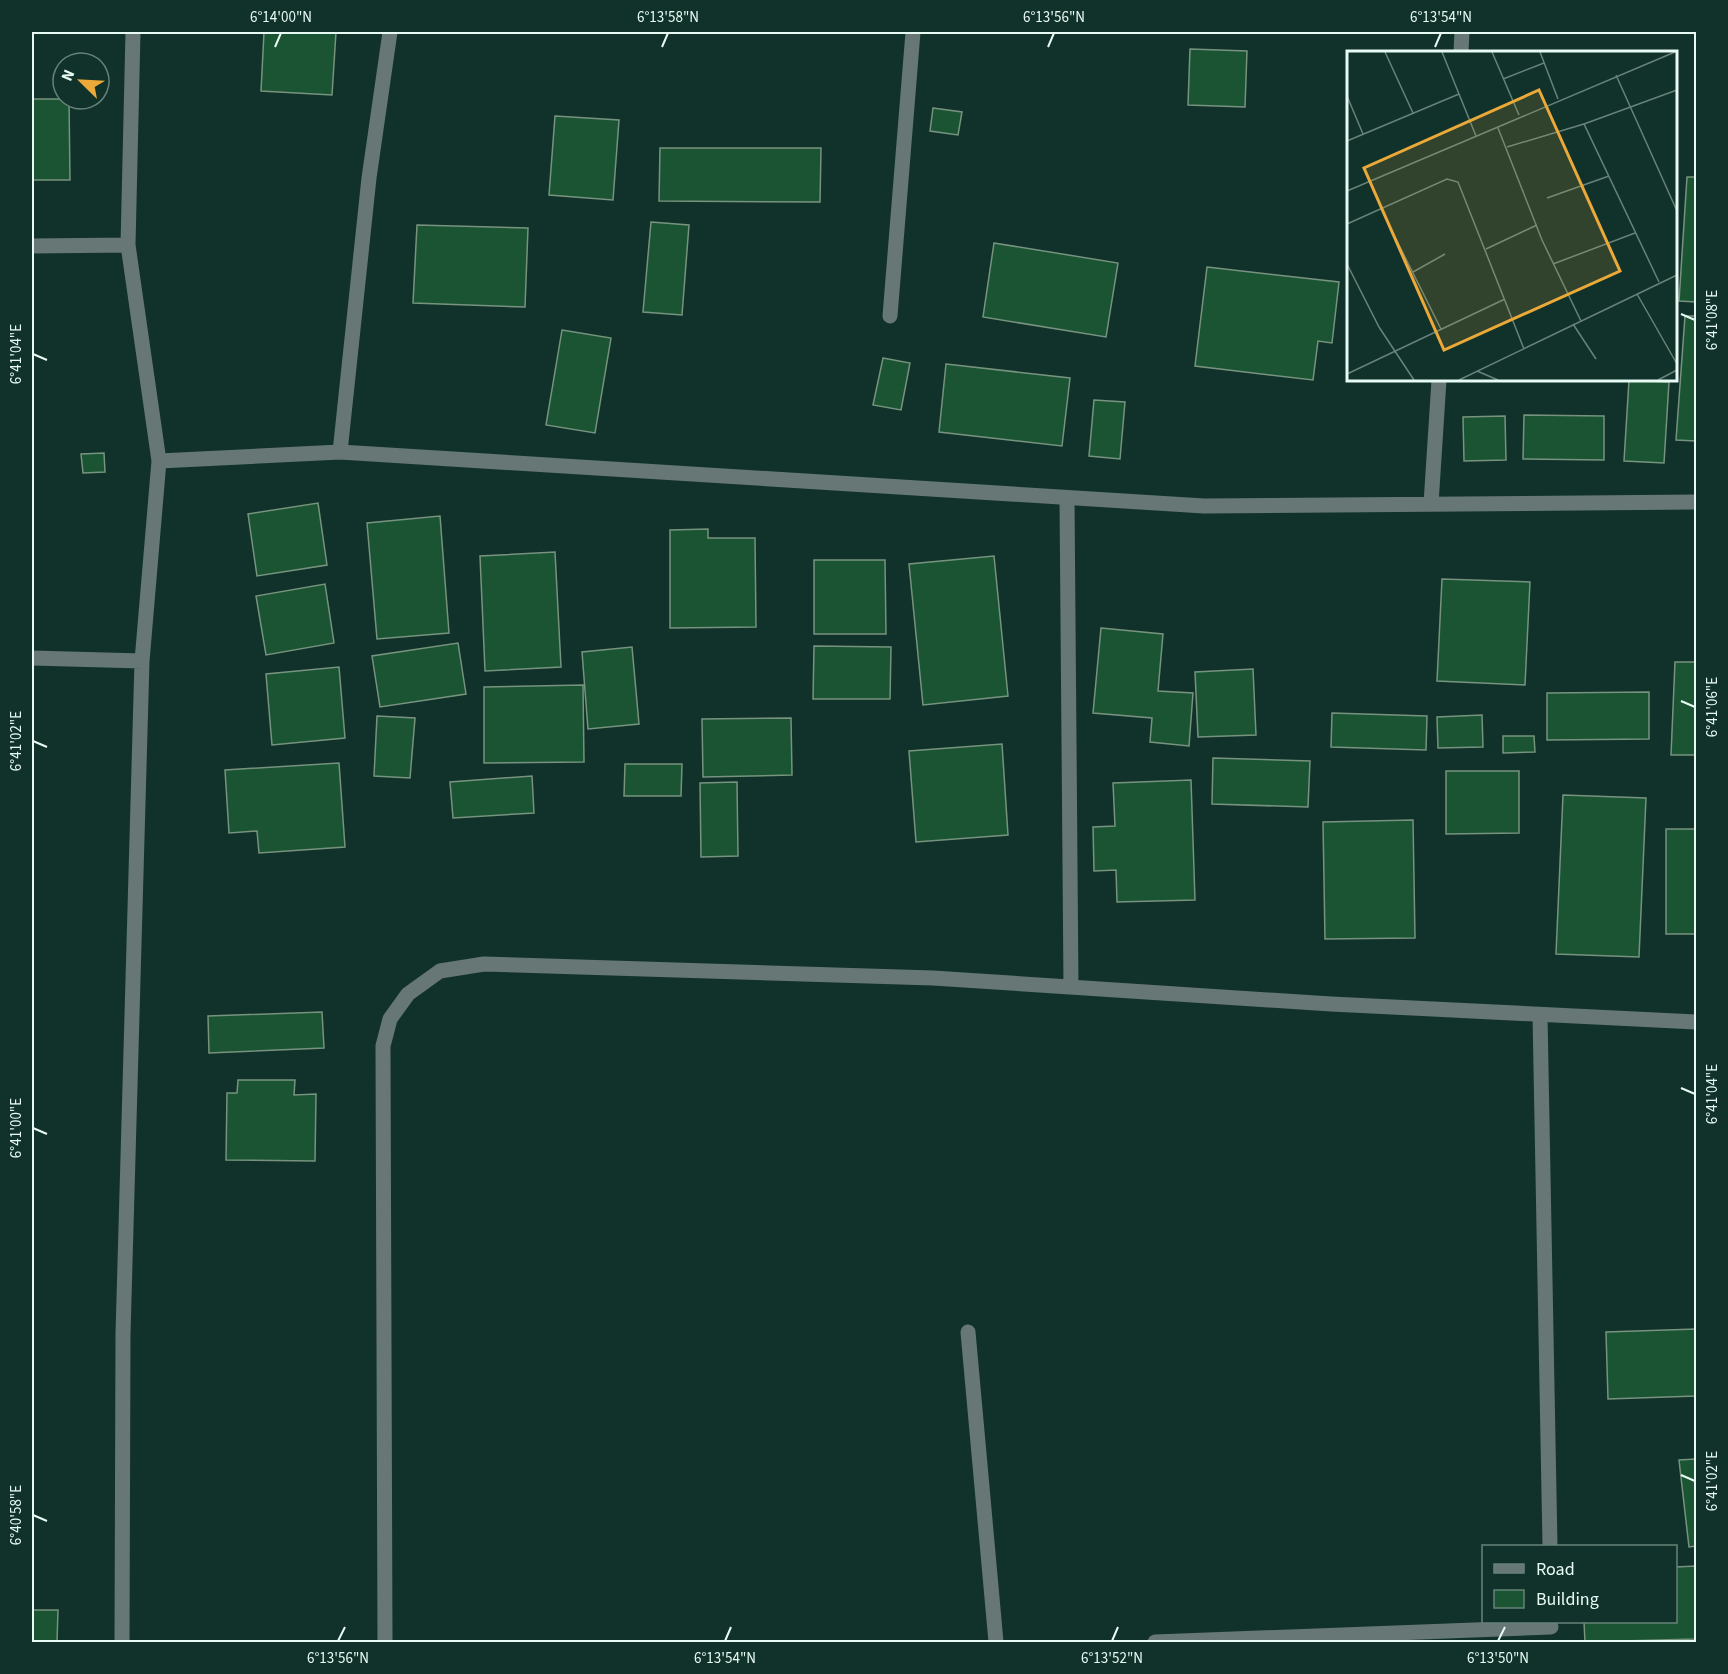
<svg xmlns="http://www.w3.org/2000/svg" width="1728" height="1674" font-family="'Source Sans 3',sans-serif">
	<rect width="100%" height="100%" fill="#11322a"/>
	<path fill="#1a5433" stroke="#77937f" stroke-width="1.5" d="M264,32H336L332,95L261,91Z
		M1190,49L1247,51L1245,107L1188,105Z
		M32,99H69L70,180H32Z
		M933,108L962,112L958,135L930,131Z
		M555,116L619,120L613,200L549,195Z
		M660,148H821L820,202L659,201Z
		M1687,177H1696V302L1679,301Z
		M651,222L689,225L682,315L643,312Z
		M417,225L528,228L525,307L413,303Z
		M994,243L1118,263L1106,337L983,317Z
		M1207,267L1339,282L1332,343L1318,341L1313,380L1195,366Z
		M1685,316H1696V441L1676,440Z
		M562,330L611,338L595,433L546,425Z
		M883,358L910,363L901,410L873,405Z
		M946,364L1070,378L1062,446L939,432Z
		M1629,380L1669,382L1664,463L1624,461Z
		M1094,400L1125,402L1120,459L1089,456Z
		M1524,415L1604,416V460L1523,459Z
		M1505,416L1506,460L1464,461L1463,417Z
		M104,453L105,472L83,473L81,454Z
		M318,503L327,565L257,576L248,514Z
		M440,516L449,633L377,639L367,523Z
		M708,529V538H755L756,627L670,628V530Z
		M555,552L561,667L485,671L480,556Z
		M994,556L1008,696L923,705L909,564Z
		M814,560H885L886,634H814Z
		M1442,579L1530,582L1525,685L1437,681Z
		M325,584L334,643L266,655L256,596Z
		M1101,628L1163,634L1158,691L1193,693L1189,746L1150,742L1152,718L1093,713Z
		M458,643L466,694L380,707L372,656Z
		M814,646L891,647L890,699H813Z
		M632,647L639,724L588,729L582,652Z
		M1675,662H1696V755H1671Z
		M339,667L345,738L272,745L266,674Z
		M1253,669L1256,735L1198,737L1195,672Z
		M583,685L584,762L484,763V687Z
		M1649,692V739L1547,740V693Z
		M1332,713L1427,716L1426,750L1331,747Z
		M1482,715L1483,747L1438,748L1437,717Z
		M377,716L415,718L410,778L374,776Z
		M791,718L792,775L703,777L702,719Z
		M1503,736H1534L1535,752L1503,753Z
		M1002,744L1008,835L916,842L909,751Z
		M1213,758L1310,761L1308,807L1212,804Z
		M339,763L345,847L259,853L257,831L229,833L225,770Z
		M625,764H682L681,796H624Z
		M1446,771H1519V833L1446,834Z
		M532,776L534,813L453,818L450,782Z
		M1191,780L1195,900L1117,902L1116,870L1094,871L1093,827L1115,826L1113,783Z
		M737,782L738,856L701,857L700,783Z
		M1563,795L1646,798L1639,957L1556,954Z
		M1413,820L1415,938L1325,939L1323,822Z
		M1666,829H1696V934H1666Z
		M322,1012L324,1048L209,1053L208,1016Z
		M238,1080H295L294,1095L316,1094L315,1161L226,1160L227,1093H237Z
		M1696,1329V1396L1608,1399L1606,1332Z
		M1696,1459V1546L1689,1547L1679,1460Z
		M1696,1566V1639L1585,1642L1584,1622H1676V1567Z
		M32,1610H58L57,1642H32Z"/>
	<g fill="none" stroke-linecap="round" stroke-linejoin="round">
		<path stroke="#677776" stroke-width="15" d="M1461,52L1462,32
			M32,246L128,245
			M890,316L913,32
			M340,452L369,178L390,32
			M159,461L340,452L1204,506L1696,502
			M1067,498L1071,987
			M1431,504L1439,380
			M32,658L142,661
			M1540,1015L1550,1546
			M968,1332L996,1642
			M122,1642L123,1334L142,661L159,461L128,245L133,32
			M385,1642L383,1046L390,1019L408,994L440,971L484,964L933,978L1331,1004L1696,1022
			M1155,1642L1551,1627"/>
	</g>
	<path fill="none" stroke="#e7faf3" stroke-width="2" d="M275,47L281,33M662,47L668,33M1048,47L1054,33M1435,47L1441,33M1681,314L1695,320M33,354L47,360M1681,701L1695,707M33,741L47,747M1681,1088L1695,1094M33,1128L47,1134M1681,1475L1695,1481M33,1515L47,1521M338,1641L345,1627M725,1641L731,1627M1112,1641L1118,1627M1498,1641L1505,1627"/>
	<g transform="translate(1347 51)">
		<rect width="330" height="330" fill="#11322a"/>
		<path fill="none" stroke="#67827a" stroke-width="1.5" d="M38,1L66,62M95,1L129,85M145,1L172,64M193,1L211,48M269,24L330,160M156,28L197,12M0,45L16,83M237,73L330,39M151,77L195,189L234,270M0,90L112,43M160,96L237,73L312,231M0,140L328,1M200,147L262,125M34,158L94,278M0,173L100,128L111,131L177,298M139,198L190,174M0,213L32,276L67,329M206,213L288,182M66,221L98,203M290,243L330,313M226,273L249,308M130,320L151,329M0,323L158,248M112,329L330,224M311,329L330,319"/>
		<path fill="#eba93a" fill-opacity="0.15" stroke="#eba93a" stroke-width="3" d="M192,39L273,220L97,299L17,117Z"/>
		<rect width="330" height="330" fill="none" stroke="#e7faf3" stroke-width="3"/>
	</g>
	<rect width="1728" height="1674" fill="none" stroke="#11322a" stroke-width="66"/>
	<rect x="1482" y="1545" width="195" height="78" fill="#11322a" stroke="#67827a" stroke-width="1.5"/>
	<rect x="1494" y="1564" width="30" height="9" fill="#677776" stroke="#67827a" stroke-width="1.5"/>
	<text x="1536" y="1575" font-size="18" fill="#e7faf3">Road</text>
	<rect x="1494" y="1590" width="30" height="18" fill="#1a5433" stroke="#67827a" stroke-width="1.5"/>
	<text x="1536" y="1605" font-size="18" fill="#e7faf3">Building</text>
	<g transform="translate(81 81) rotate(294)"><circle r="28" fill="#11322a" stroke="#67827a" stroke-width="1.5"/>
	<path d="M0-4.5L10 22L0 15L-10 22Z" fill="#eba93a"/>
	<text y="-9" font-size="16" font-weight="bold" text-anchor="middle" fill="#e7faf3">N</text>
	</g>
	<rect x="33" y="33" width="1662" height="1608" fill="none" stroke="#e7faf3" stroke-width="2"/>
	<g font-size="15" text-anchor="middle" fill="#e7faf3">
		<text x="281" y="22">6°14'00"N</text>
		<text x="668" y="22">6°13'58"N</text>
		<text x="1054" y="22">6°13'56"N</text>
		<text x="1441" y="22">6°13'54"N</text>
		<text transform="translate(1712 320) rotate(-90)" y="5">6°41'08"E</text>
		<text transform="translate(16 354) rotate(-90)" y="5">6°41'04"E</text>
		<text transform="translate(1712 707) rotate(-90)" y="5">6°41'06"E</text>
		<text transform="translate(16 741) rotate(-90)" y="5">6°41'02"E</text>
		<text transform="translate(1712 1094) rotate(-90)" y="5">6°41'04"E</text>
		<text transform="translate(16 1128) rotate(-90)" y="5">6°41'00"E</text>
		<text transform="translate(1712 1481) rotate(-90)" y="5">6°41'02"E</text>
		<text transform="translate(16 1515) rotate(-90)" y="5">6°40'58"E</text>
		<text x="338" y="1663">6°13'56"N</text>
		<text x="725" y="1663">6°13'54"N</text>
		<text x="1112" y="1663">6°13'52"N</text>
		<text x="1498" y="1663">6°13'50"N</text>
	</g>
</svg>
